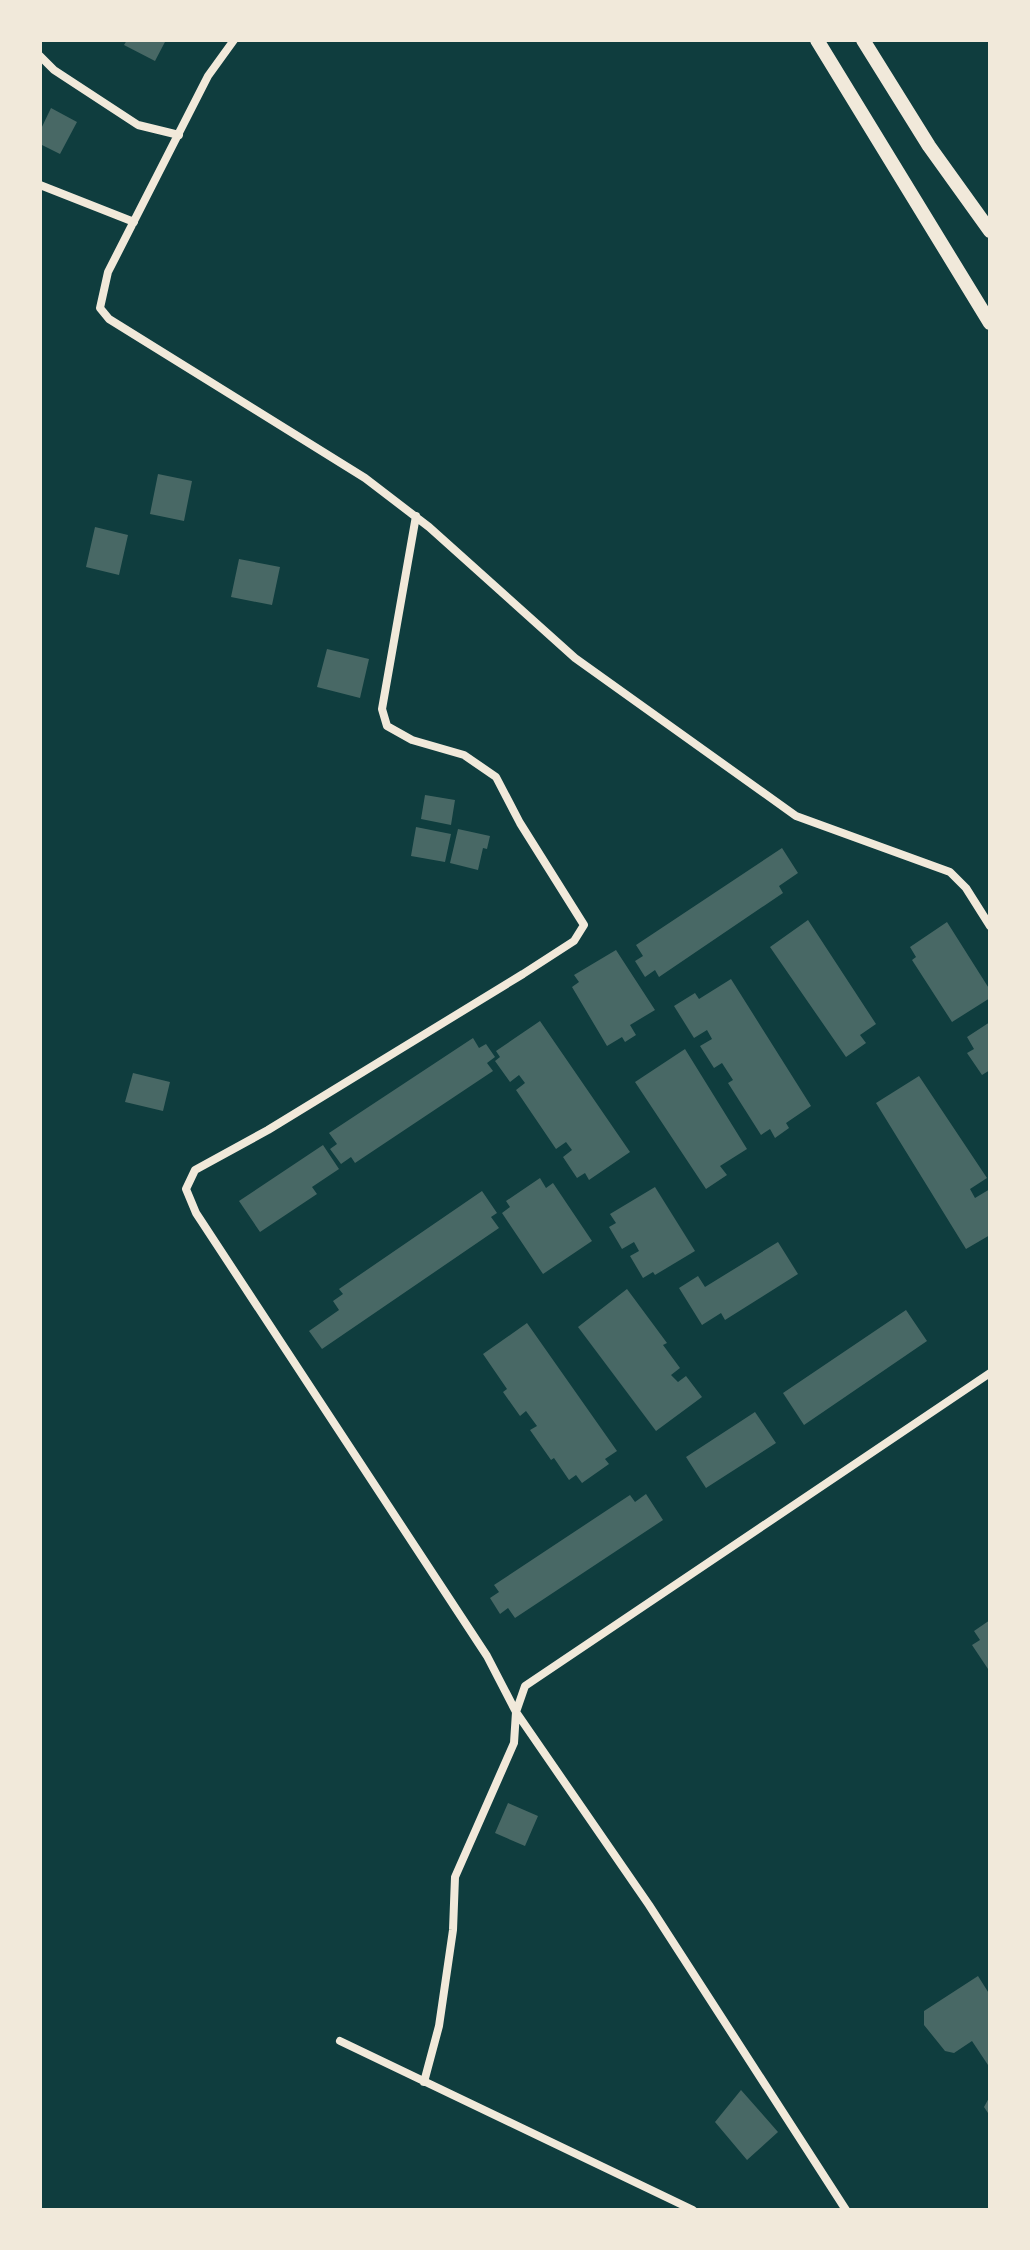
<svg xmlns="http://www.w3.org/2000/svg" width="1030" height="2250" font-family="Bitter,serif">
	<rect width="100%" height="100%" fill="#0f3d3e"/>
	<path fill="#486865" d="M127,40H166L155,61L124,45Z
		M51,108L77,122L60,154L40,144V131Z
		M158,474L192,481L184,521L150,514Z
		M95,527L128,535L119,575L86,567Z
		M239,559L280,567L272,605L231,597Z
		M327,649L369,659L360,698L317,687Z
		M425,795L455,800L451,825L421,819Z
		M416,827L451,834L445,862L411,856Z
		M458,829L490,836L487,849L483,848L478,870L450,863Z
		M782,848L798,873L779,886L783,893L659,977L655,970L645,977L635,961L643,956L636,945Z
		M808,920L876,1024L860,1035L866,1043L846,1057L770,947Z
		M947,922L990,990V998L952,1022L912,960L916,957L910,947Z
		M616,950L655,1010L630,1025L636,1035L625,1042L622,1037L607,1046L572,987L579,982L574,975Z
		M731,979L811,1106L786,1123L789,1128L775,1138L770,1129L761,1135L728,1083L733,1080L722,1063L714,1068L700,1046L712,1039L707,1030L694,1038L674,1006L695,993L699,999Z
		M540,1021L630,1152L589,1180L585,1173L577,1178L563,1157L572,1150L566,1142L556,1149L516,1090L525,1083L519,1075L510,1082L495,1061L500,1057L496,1051Z
		M990,1022V1070L982,1075L967,1053L974,1049L967,1037Z
		M473,1038L479,1048L486,1044L495,1057L487,1063L493,1071L355,1163L351,1157L341,1164L330,1149L337,1144L329,1133Z
		M685,1049L747,1149L720,1166L727,1175L706,1189L635,1082Z
		M133,1073L170,1082L163,1111L125,1102Z
		M919,1076L987,1178L970,1189L975,1198L990,1189V1235L966,1249L876,1103Z
		M323,1145L339,1169L312,1187L317,1194L260,1232L239,1201Z
		M540,1178L546,1188L553,1183L592,1241L543,1274L502,1213L510,1207L506,1201Z
		M655,1187L695,1251L655,1275L653,1272L643,1278L630,1256L639,1251L634,1242L622,1249L609,1227L616,1223L610,1214Z
		M482,1191L497,1213L491,1217L499,1228L322,1349L309,1331L339,1310L333,1301L343,1294L339,1289Z
		M778,1242L798,1274L725,1320L721,1313L702,1325L679,1288L698,1276L705,1287Z
		M627,1289L667,1343L663,1345L680,1368L671,1375L678,1382L686,1376L702,1397L656,1431L578,1327Z
		M906,1310L927,1341L804,1425L783,1393Z
		M527,1323L617,1451L605,1459L609,1464L582,1483L576,1475L569,1480L554,1458L551,1460L530,1430L537,1426L526,1411L520,1416L503,1392L507,1389L483,1354Z
		M755,1412L776,1443L706,1488L686,1457Z
		M646,1494L663,1520L515,1618L508,1608L500,1614L490,1598L499,1592L494,1585L630,1495L635,1502Z
		M990,1620V1672L972,1645L980,1640L974,1631Z
		M508,1803L538,1816L525,1846L495,1833Z
		M978,1976L990,1995V2068L972,2041L954,2053L945,2051L924,2025V2011Z
		M741,2090L778,2132L747,2160L715,2122Z
		M990,2096V2116L984,2107Z"/>
	<g fill="none" stroke-linecap="round" stroke-linejoin="round">
		<path stroke="#f1e9da" stroke-width="8" d="M234,40L208,76L108,272L100,308L109,319L365,478L429,527L575,658L796,816L950,872L966,888L990,926
			M40,56L54,70L138,125L179,135
			M40,185L134,222
			M416,516L382,709L387,726L412,740L464,755L496,777L520,823L584,925L574,941L523,974L268,1130L195,1170L186,1189L196,1213L487,1656L516,1712L649,1905L846,2210
			M340,2041L693,2210
			M424,2082L439,2026L453,1930L455,1877L514,1743L516,1712L525,1686L990,1373"/>
		<path stroke="#f1e9da" stroke-width="14" d="M817,40L990,323
			M863,40L929,146L990,231"/>
	</g>
	<rect width="1030" height="2250" fill="none" stroke="#f1e9da" stroke-width="84"/>
</svg>
